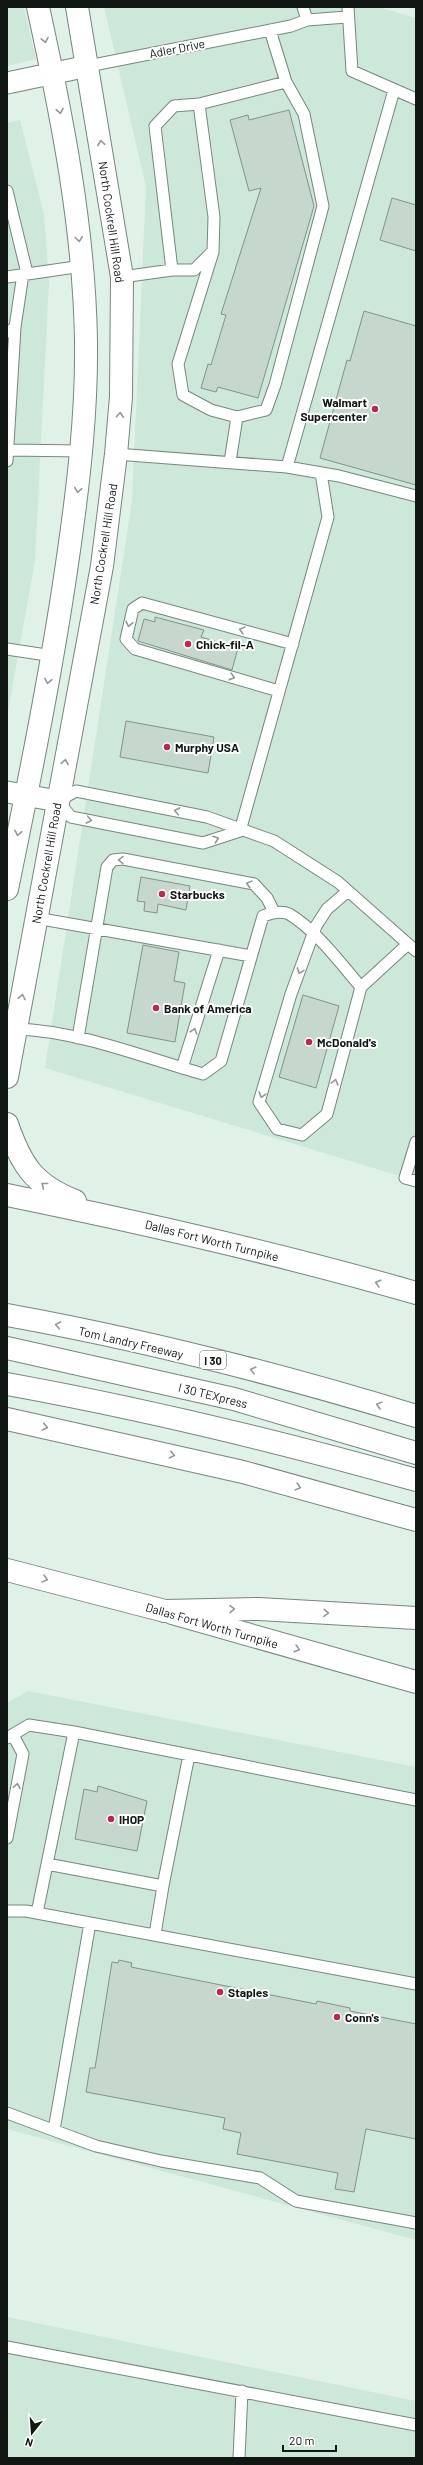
<svg xmlns="http://www.w3.org/2000/svg" width="423" height="2465" font-family="Barlow,sans-serif">
	<rect width="100%" height="100%" fill="#e0f2e8"/>
	<path fill="#cde7d9" d="M7,7H24L36,59L7,66Z
		M104,7H378L416,18V1181L45,1068L132,501L146,187Z
		M20,120L44,214L49,282L35,561L7,717V123Z
		M28,1691L416,1767V2240L7,2129V1703Z
		M7,2317L416,2401V2458H7Z"/>
	<path fill="#c6d8ce" stroke="#82938a" d="M289,110L314,206L258,398L218,387L216,392L201,388L208,364L211,365L226,315L221,314L261,188L249,191L230,120L248,115L249,120Z
		M392,198L416,205V251L380,240Z
		M364,311L416,326V485L320,458L347,360L350,361Z
		M155,617L204,630L201,637L238,648L232,670L138,641L144,619L155,622Z
		M126,721L214,737L208,773L120,757Z
		M141,877L190,886L186,910L158,904L157,913L144,911L145,902L137,901Z
		M143,945L179,952L174,981L185,983L175,1042L127,1033Z
		M303,995L339,1006L316,1088L279,1077Z
		M98,1786L147,1801L137,1851L75,1839L84,1789L97,1792Z
		M119,1960L132,1963L131,1967L316,2004L317,2001L350,2008V2011L416,2024V2139L366,2129L354,2192L335,2189L338,2173L237,2154L241,2133L223,2129L225,2118L86,2092L90,2068H95L112,1962L118,1963Z"/>
	<g fill="none" stroke-linecap="round" stroke-linejoin="round">
		<g stroke="#76877e" stroke-width="13">
			<path id="service" d="M303,7L307,20
				M348,7L352,71L416,99
				M270,30L286,82
				M88,66L291,26L307,20L347,17
				M199,104L286,82L304,114L323,206L275,385L266,410L237,417
				M7,191L27,273
				M172,270L155,126L174,106L199,104L214,217L213,252L178,364L183,395L211,410L237,417L230,462
				M7,277L82,266
				M122,277L172,270H194L211,253
				M9,332L15,327L23,274
				M8,450L82,451
				M116,454L287,467L339,476L416,496
				M7,461L15,327
				M287,467L394,90
				M7,649L53,656
				M279,691L135,649L126,639L133,609L142,603L293,644
				M240,831L203,843L71,817L58,801L76,791L207,817L274,841L338,882L416,951
				M240,831L328,517L321,473
				M348,891L327,909L316,926L291,994L259,1102L277,1129L302,1135L327,1114L361,987L408,944
				M36,918L251,956
				M16,1029C79,1031 142,1057 203,1074L221,1061L263,916C271,913 281,910 289,914C315,929 341,964 361,987
				M78,1038L107,867L113,860L123,859L254,884L267,898L274,912
				M182,1068L219,950
				M416,1142L405,1178L416,1181
				M7,1738L29,1725L74,1732
				M7,1838L23,1754L13,1735
				M47,1864L163,1886L155,1934
				M163,1886L189,1755
				M7,1911H26L416,1984
				M37,1913L74,1732L416,1800
				M7,2113L96,2146L161,2161L260,2178L296,2201L416,2223
				M54,2130L90,1923
				M7,2347L416,2425
				M239,2458L242,2391"/>
		</g>
		<g stroke="#76877e" stroke-width="23">
			<path id="minor" d="M7,83L88,66
				M7,792L58,801"/>
		</g>
		<g stroke="#76877e" stroke-width="24">
			<path id="tertiary" d="M172,1613L416,1682"/>
		</g>
		<g stroke="#76877e" stroke-width="24">
			<path id="secondary" d="M7,889C30,777 53,664 69,550C79,480 87,410 86,340C84,227 62,117 38,7
				M7,1077L102,566L116,454L121,397L122,277L77,7
				M7,1124C21,1165 34,1185 75,1201
				M7,1195C144,1223 281,1254 416,1293
				M7,1570L165,1611"/>
		</g>
		<g stroke="#76877e" stroke-width="24">
			<path id="motorway" d="M7,1315C145,1340 282,1375 416,1416
				M7,1348L234,1399L416,1453
				M7,1384C145,1409 281,1442 416,1480
				M7,1419L243,1472L416,1520
				M165,1611L259,1609L416,1618"/>
		</g>
		<use href="#service" stroke="#fff" stroke-width="11"/>
		<use href="#minor" stroke="#fff" stroke-width="21"/>
		<use href="#tertiary" stroke="#fff" stroke-width="22"/>
		<use href="#secondary" stroke="#fff" stroke-width="22"/>
		<use href="#motorway" stroke="#fff" stroke-width="22"/>
	</g>
	<defs><path id="oneway-chevron" d="M-2-3.5L2.5 0L-2 3.5" fill="none" stroke-width="1.6" stroke-linecap="round" stroke-linejoin="round"/></defs>
	<g stroke="#949795">
		<use href="#oneway-chevron" transform="translate(45 40) rotate(78)"/>
		<use href="#oneway-chevron" transform="translate(60 111) rotate(79)"/>
		<use href="#oneway-chevron" transform="translate(101 143) rotate(-99)"/>
		<use href="#oneway-chevron" transform="translate(79 239) rotate(83)"/>
		<use href="#oneway-chevron" transform="translate(120 415) rotate(-85)"/>
		<use href="#oneway-chevron" transform="translate(78 490) rotate(98)"/>
		<use href="#oneway-chevron" transform="translate(129 624) rotate(103)"/>
		<use href="#oneway-chevron" transform="translate(242 630) rotate(-165)"/>
		<use href="#oneway-chevron" transform="translate(232 677) rotate(16)"/>
		<use href="#oneway-chevron" transform="translate(48 681) rotate(101)"/>
		<use href="#oneway-chevron" transform="translate(65 762) rotate(-79)"/>
		<use href="#oneway-chevron" transform="translate(177 811) rotate(-169)"/>
		<use href="#oneway-chevron" transform="translate(89 820) rotate(11)"/>
		<use href="#oneway-chevron" transform="translate(18 833) rotate(101)"/>
		<use href="#oneway-chevron" transform="translate(216 839) rotate(-18)"/>
		<use href="#oneway-chevron" transform="translate(121 860) rotate(-179)"/>
		<use href="#oneway-chevron" transform="translate(249 884) rotate(-165)"/>
		<use href="#oneway-chevron" transform="translate(300 971) rotate(110)"/>
		<use href="#oneway-chevron" transform="translate(22 997) rotate(-79)"/>
		<use href="#oneway-chevron" transform="translate(194 1031) rotate(-73)"/>
		<use href="#oneway-chevron" transform="translate(335 1082) rotate(-75)"/>
		<use href="#oneway-chevron" transform="translate(262 1095) rotate(106)"/>
		<use href="#oneway-chevron" transform="translate(44 1185) rotate(-142)"/>
		<use href="#oneway-chevron" transform="translate(378 1283) rotate(-164)"/>
		<use href="#oneway-chevron" transform="translate(58 1325) rotate(-168)"/>
		<use href="#oneway-chevron" transform="translate(253 1370) rotate(-166)"/>
		<use href="#oneway-chevron" transform="translate(379 1405) rotate(-165)"/>
		<use href="#oneway-chevron" transform="translate(45 1427) rotate(12)"/>
		<use href="#oneway-chevron" transform="translate(172 1455) rotate(13)"/>
		<use href="#oneway-chevron" transform="translate(298 1487) rotate(15)"/>
		<use href="#oneway-chevron" transform="translate(45 1579) rotate(15)"/>
		<use href="#oneway-chevron" transform="translate(232 1609) rotate(-1)"/>
		<use href="#oneway-chevron" transform="translate(326 1613) rotate(4)"/>
		<use href="#oneway-chevron" transform="translate(297 1649) rotate(16)"/>
		<use href="#oneway-chevron" transform="translate(17 1786) rotate(-79)"/>
	</g>
	<g fill="#ba294e" stroke="#fff" stroke-width="1.5">
		<circle cx="375" cy="409" r="4"/>
		<circle cx="188" cy="644" r="4"/>
		<circle cx="167" cy="747" r="4"/>
		<circle cx="162" cy="894" r="4"/>
		<circle cx="156" cy="1008" r="4"/>
		<circle cx="309" cy="1042" r="4"/>
		<circle cx="111" cy="1819" r="4"/>
		<circle cx="220" cy="1992" r="4"/>
		<circle cx="337" cy="2017" r="4"/>
	</g>
	<g text-anchor="middle" dominant-baseline="central" stroke-width="4" stroke-linejoin="round" paint-order="stroke">
		<rect fill="#fff" stroke="#585d5a" stroke-width="1" x="200" y="1351" width="26" height="18" rx="3"/>
		<g font-size="11" font-weight="bold" fill="#111814">
			<text x="213" y="1360">I 30</text>
		</g>
		<g font-size="12" fill="#111814" stroke="#fff">
			<text transform="translate(177 48) rotate(-11)">Adler Drive</text>
			<text transform="translate(112 222) rotate(82)">North Cockrell Hill Road</text>
			<text transform="translate(103 544) rotate(-81)">North Cockrell Hill Road</text>
			<text transform="translate(46 863) rotate(-80)">North Cockrell Hill Road</text>
			<text transform="translate(212 1240) rotate(14)">Dallas Fort Worth Turnpike</text>
			<text transform="translate(131 1342) rotate(13)">Tom Landry Freeway</text>
			<text transform="translate(213 1395) rotate(14)">I 30 TEXpress</text>
			<text transform="translate(212 1625) rotate(16)">Dallas Fort Worth Turnpike</text>
		</g>
		<g font-size="12" font-weight="bold" fill="#111814" stroke="#fff" text-anchor="start">
			<text x="367" y="402" text-anchor="end">Walmart<tspan x="367" dy="14">Supercenter</tspan></text>
			<text x="196" y="644">Chick-fil-A</text>
			<text x="175" y="747">Murphy USA</text>
			<text x="170" y="894">Starbucks</text>
			<text x="164" y="1008">Bank of America</text>
			<text x="317" y="1042">McDonald's</text>
			<text x="119" y="1819">IHOP</text>
			<text x="228" y="1992">Staples</text>
			<text x="345" y="2017">Conn's</text>
		</g>
	</g>
	<rect width="423" height="2465" fill="none" stroke="#111814" stroke-width="16"/>
	<g transform="translate(32 2433) rotate(197)" stroke="#ffffff" stroke-width="3" paint-order="stroke">
	<path d="M0-3L7 15L0 10L-7 15Z" fill="#111814"/>
	<text y="-6" font-size="11" font-weight="bold" text-anchor="middle" fill="#111814">N</text>
	</g>
	<path d="M283 2445v6h53v-6" fill="none" stroke="#111814" stroke-width="2"/>
	<text x="289" y="2445" font-size="12" fill="#111814" stroke="#ffffff" stroke-width="3" paint-order="stroke">20 m</text>
</svg>
